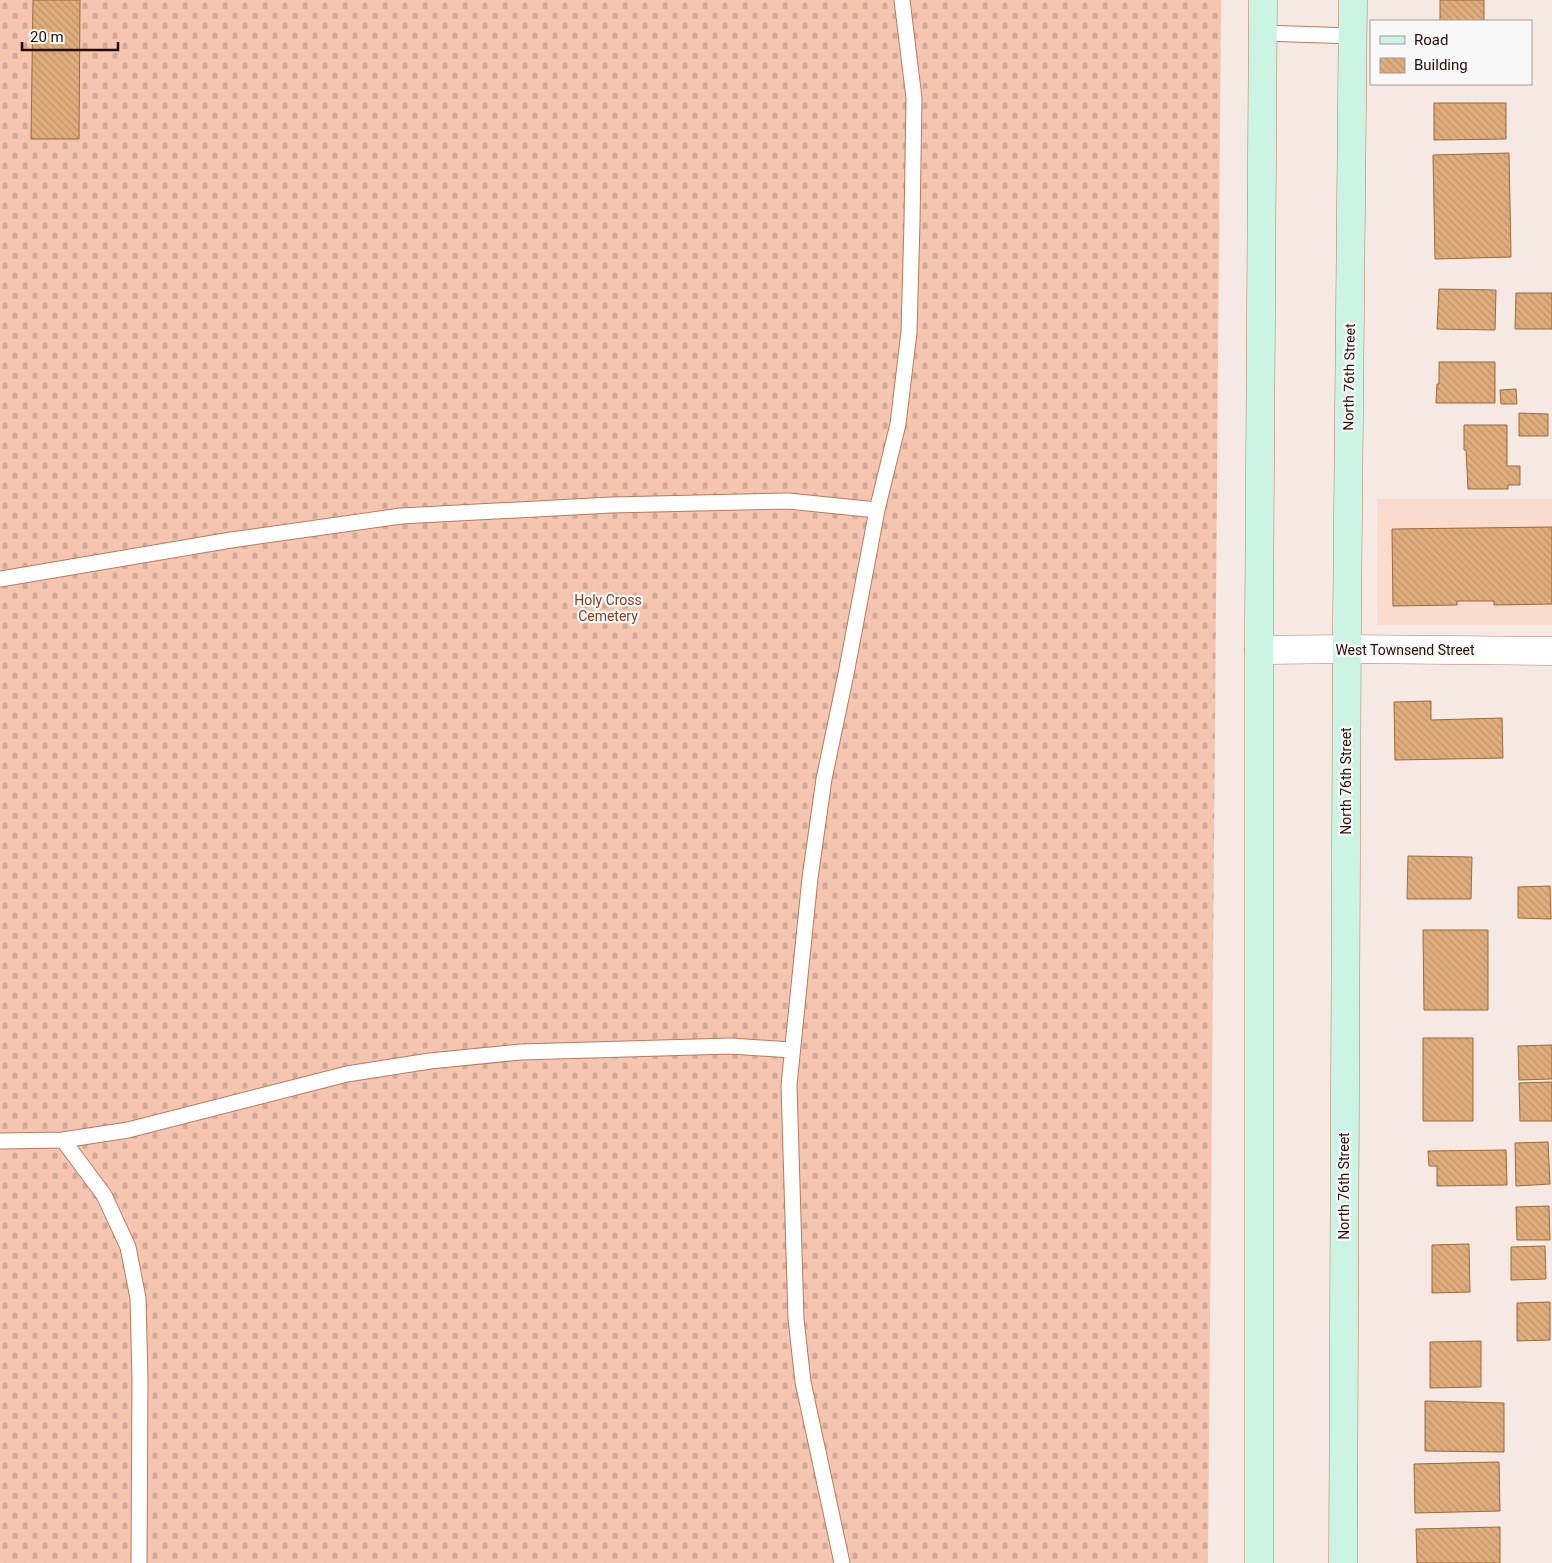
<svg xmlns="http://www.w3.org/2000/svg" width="1552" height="1563" font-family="Roboto,sans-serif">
	<defs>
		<pattern id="cemetery-stones" width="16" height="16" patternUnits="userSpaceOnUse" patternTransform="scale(1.25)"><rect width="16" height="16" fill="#f5c5b0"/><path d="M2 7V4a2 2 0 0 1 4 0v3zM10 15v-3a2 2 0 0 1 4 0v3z" fill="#d2a896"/></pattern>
		<pattern id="building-back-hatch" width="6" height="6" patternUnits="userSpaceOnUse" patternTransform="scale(1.25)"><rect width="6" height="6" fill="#dfac7b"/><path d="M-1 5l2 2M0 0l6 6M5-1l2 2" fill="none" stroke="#bf9369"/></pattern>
	</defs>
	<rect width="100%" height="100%" fill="#f6e8e2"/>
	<path fill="#fadbce" d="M1377,499H1552V625H1377Z"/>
	<path fill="url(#cemetery-stones)" d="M0,0H1221L1208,1563H0Z"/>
	<path fill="url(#building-back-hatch)" stroke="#9b6b3c" d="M33,0H80L79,139H31Z
		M1440,0H1484V21H1440Z
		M1434,103H1506V139L1434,140Z
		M1509,153L1511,257L1435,259L1433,155Z
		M1439,289L1496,290L1495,330L1437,329Z
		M1516,293H1552V329H1515Z
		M1439,362H1495V403H1436L1437,384H1439Z
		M1516,389L1517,404H1501L1500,390Z
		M1519,413L1548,414V436H1519Z
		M1464,425H1507V466H1520V485H1508V489H1468L1466,450H1464Z
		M1552,527V604L1494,605V601H1457V605L1393,606L1392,529Z
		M1431,701V720L1502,718L1503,758L1395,760L1394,702Z
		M1408,856L1472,857L1471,899H1407Z
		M1550,886L1551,919L1518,918V887Z
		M1423,930H1488V1010H1424Z
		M1423,1038H1473V1121H1423Z
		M1552,1045V1079L1519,1080L1518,1046Z
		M1552,1082V1121H1520L1519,1083Z
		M1548,1142L1550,1184L1516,1186L1515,1143Z
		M1506,1150L1507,1185L1437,1186V1166H1429L1428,1151Z
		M1549,1206L1550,1240H1517L1516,1207Z
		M1469,1244L1470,1292L1432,1293V1245Z
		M1545,1246L1546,1279L1511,1280V1247Z
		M1550,1302V1340L1517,1341V1303Z
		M1481,1341V1387L1430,1388V1342Z
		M1425,1401L1504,1403V1452L1425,1451Z
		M1499,1462L1500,1511L1415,1513L1414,1464Z
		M1500,1527V1563H1417L1416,1529Z"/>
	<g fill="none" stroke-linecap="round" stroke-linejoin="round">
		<g stroke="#b97a5f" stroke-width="17">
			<path id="service" d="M1262,33L1353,36
				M0,579L231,540L401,516L611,505L788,501L877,510
				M63,1140L104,1195L128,1247L138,1298L140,1379L139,1563
				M0,1141L63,1140L128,1130L347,1074L430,1061L521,1052L731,1046L792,1050
				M842,1563L803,1382L796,1319L789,1085L810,878L824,779L846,674L877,510L898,424L909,332L912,222L914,98L902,0"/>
		</g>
		<g stroke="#b97a5f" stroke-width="29">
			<path id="minor" d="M1259,650L1347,649L1552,651"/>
		</g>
		<g stroke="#b97a5f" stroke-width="29">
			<path id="secondary" d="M1259,1563V626L1263,0
				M1343,1563L1347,621L1353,0"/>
		</g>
		<use href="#service" stroke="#fff" stroke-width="15"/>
		<use href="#minor" stroke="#fff" stroke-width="28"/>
		<use href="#secondary" stroke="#cbf4e5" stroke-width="28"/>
	</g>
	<g text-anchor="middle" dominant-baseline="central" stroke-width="4.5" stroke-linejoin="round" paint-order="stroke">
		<g font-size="14" fill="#250d04" stroke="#f8f8f8">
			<text transform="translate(1349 377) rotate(-89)">North 76th Street</text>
			<text x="1405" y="650">West Townsend Street</text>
			<text transform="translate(1346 781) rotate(-90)">North 76th Street</text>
			<text transform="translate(1344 1186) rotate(-90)">North 76th Street</text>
		</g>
		<g font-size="14" fill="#863e1a" stroke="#f8f8f8">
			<text x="608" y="600">Holy Cross<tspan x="608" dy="16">Cemetery</tspan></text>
		</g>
	</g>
	<rect x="1370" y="20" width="162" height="65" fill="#f8f8f8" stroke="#a49a96"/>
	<rect x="1380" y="36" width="25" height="8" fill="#cbf4e5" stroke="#a49a96"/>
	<text x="1414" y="45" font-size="15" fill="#250d04">Road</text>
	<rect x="1380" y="58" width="25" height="15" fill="url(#building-back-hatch)" stroke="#a49a96"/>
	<text x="1414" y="70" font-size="15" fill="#250d04">Building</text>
	<path d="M22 42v8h96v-8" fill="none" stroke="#250d04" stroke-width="2.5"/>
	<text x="30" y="42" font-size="15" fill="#250d04" stroke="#f8f8f8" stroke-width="4" paint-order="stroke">20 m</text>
</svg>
